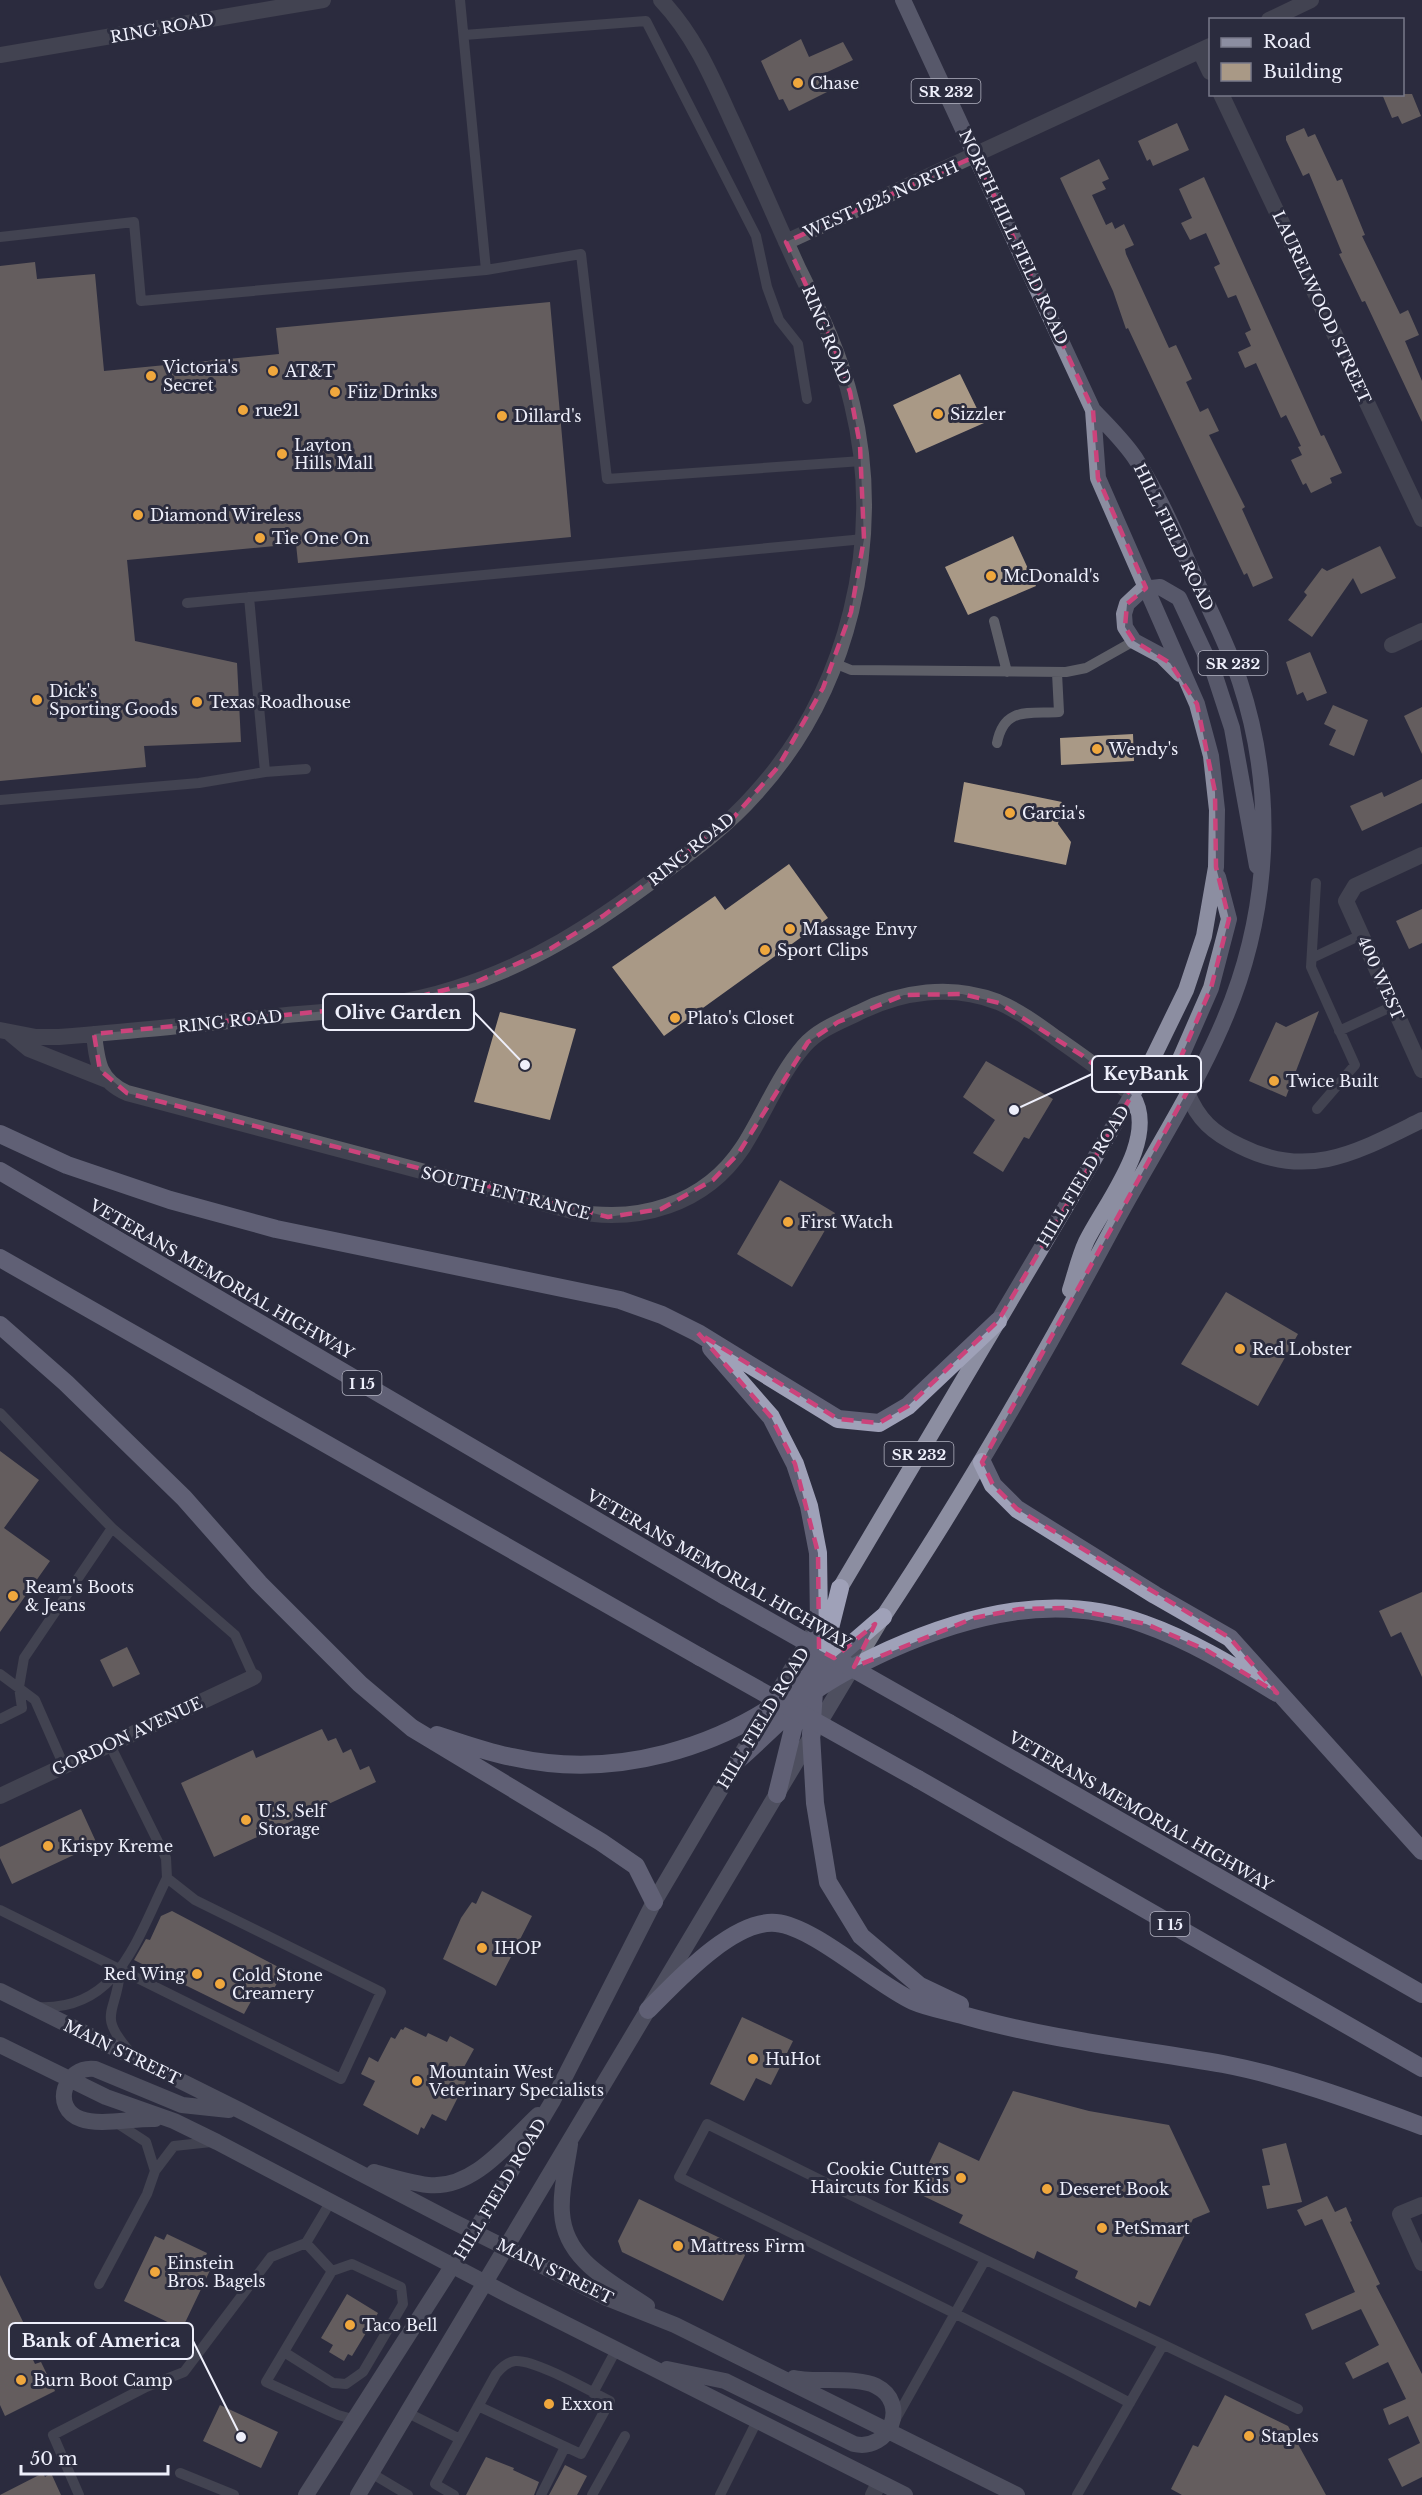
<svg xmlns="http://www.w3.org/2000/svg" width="1422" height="2495" font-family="'Libre Baskerville',serif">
	<rect width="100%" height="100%" fill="#2b2c3e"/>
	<path fill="#a99986" d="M801,39L809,57L843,42L853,60L823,74L827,92L789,111L783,99L779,100L761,61Z
		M1382,94H1412L1421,116L1402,124L1398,116L1392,118Z
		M1177,123L1189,150L1153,166L1150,159L1147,161L1138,141Z
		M1304,128L1308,137L1315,134L1337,181L1342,179L1365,235L1362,236L1400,314L1408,310L1419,335L1405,341L1422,381V422L1365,301L1362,302L1339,254L1342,253L1309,173L1303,176L1286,140V136Z
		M1099,159L1109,179L1102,182L1106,189L1092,195L1106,225L1112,222L1115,229L1124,224L1134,245L1125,249L1126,254L1169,348L1176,345L1192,379L1186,382L1200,412L1208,408L1219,431L1209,435L1245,507L1242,509L1273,578L1253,587L1247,573L1244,575L1128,328L1126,329L1113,291L1060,178Z
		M1204,177L1321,436L1324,435L1342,473L1330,478L1332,483L1311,493L1306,483L1303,485L1291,460L1302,455L1298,447L1301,446L1286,415L1281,418L1256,363L1245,368L1238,352L1251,346L1245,333L1251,330L1236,295L1228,298L1214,267L1220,264L1206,233L1190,240L1181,223L1192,218L1179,189Z
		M35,262L37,279L95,274L104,371L279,354L276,328L550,302L571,537L298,563L296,544L127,560L135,641L237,663L241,742L144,746L146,767L0,781V266Z
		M960,374L984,423L916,453L893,405Z
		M1013,536L1036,586L968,615L945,567Z
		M1380,546L1396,578L1361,594L1353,578L1312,637L1288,620L1307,595L1304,592L1322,568L1327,571Z
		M1310,652L1327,693L1307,701L1303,692L1297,695L1286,662Z
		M1333,705L1368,720L1354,756L1329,745L1336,730L1324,724Z
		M1422,707V754L1404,716Z
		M1133,734L1134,761L1061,765L1060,738Z
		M1422,779V803L1362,831L1350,806L1382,792L1384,797Z
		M964,782L1062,802L1058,824L1071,842L1066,865L954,842Z
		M789,864L828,918L664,1036L612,967L715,896L725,910Z
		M1422,909V943L1409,949L1396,921Z
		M1319,1011L1286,1097L1249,1081L1276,1022L1286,1027Z
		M500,1012L576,1029L550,1120L474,1102Z
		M986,1061L1053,1099L1029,1139L1024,1137L1003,1172L973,1153L995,1120L963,1097Z
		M780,1180L835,1213L792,1287L737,1254Z
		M1226,1292L1298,1334L1258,1406L1181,1364Z
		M0,1451L39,1480L4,1528L50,1561L0,1632Z
		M1422,1592V1677L1401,1632L1391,1637L1379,1611Z
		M127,1647L140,1674L113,1687L100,1660Z
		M322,1729L328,1741L336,1738L343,1753L351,1749L360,1770L369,1766L376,1782L214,1857L181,1783L253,1750L256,1758Z
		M81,1809L97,1844L12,1884L0,1858V1847Z
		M482,1891L532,1916L496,1986L443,1959L461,1918L472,1902L476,1904Z
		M172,1911L284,1970L268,2000L255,1994L244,2014L134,1960L146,1939L150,1940L161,1916Z
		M742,2017L793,2041L771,2085L756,2078L744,2101L710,2084Z
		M405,2027L426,2037L428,2033L447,2042L450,2036L474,2049L464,2067L471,2071L446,2121L432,2114L424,2129L421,2127L418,2135L363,2105L375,2081L361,2074L369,2057L378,2062L391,2037L395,2039L401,2029L403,2030Z
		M1013,2091L1089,2111L1169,2125L1210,2212L1193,2219L1150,2306L1139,2301L1136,2308L1075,2278L1078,2271L1037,2251L1034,2259L988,2237L959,2223L963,2215L915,2192L939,2142L979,2161Z
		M1286,2143L1302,2202L1267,2209L1262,2186L1270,2185L1262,2149Z
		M1327,2196L1335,2212L1346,2207L1352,2221L1350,2222L1380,2284L1376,2286L1422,2374V2477L1402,2487L1388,2459L1420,2443L1408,2416L1389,2425L1383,2409L1406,2399L1388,2362L1353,2379L1345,2363L1379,2345L1361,2309L1312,2330L1305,2314L1355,2292L1322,2219L1305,2226L1297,2210Z
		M639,2199L747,2251L723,2301L622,2252L618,2241Z
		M167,2234L207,2253L205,2258L214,2262L182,2329L124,2301L155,2236L164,2240Z
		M0,2275L29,2334L22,2337L35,2364L41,2362L55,2391L5,2416L0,2405Z
		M347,2294L378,2313L352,2356L348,2354L344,2361L329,2352L333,2345L321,2338Z
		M1225,2395L1288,2426L1326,2495H1182L1171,2489L1193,2445L1198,2447Z
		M220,2405L278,2432L261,2468L203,2441Z
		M486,2457L514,2468L513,2470L539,2482L534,2495H466Z
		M565,2465L587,2476L577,2495H549Z
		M43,2473L45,2477L51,2473L61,2495H0Z"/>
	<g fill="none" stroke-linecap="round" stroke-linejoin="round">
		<path stroke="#5e5f68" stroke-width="10" d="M460,0L486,270
			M464,35L646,21L756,236L767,287L779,320L798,344L807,399
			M0,237L134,222L141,301L486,270L581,254L607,479L862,461
			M187,603L864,539
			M994,621L1007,672
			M834,663L851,670L1066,672L1086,668L1134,641
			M997,743C1004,706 1029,714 1059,712L1057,673
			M265,772L306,769
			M0,800L199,783L265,772L249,597
			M1316,883L1311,967L1355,1065L1317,1109
			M1312,958L1361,935
			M1339,1031L1393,1006
			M0,1413L112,1528L235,1635L254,1677
			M0,1674L35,1700L64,1766
			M0,1719L22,1708L19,1687L24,1658L112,1528
			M0,1910L341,2079L381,1992L195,1900L167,1878L166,1858L110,1745
			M120,1972C116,2015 97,2013 129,2051
			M38,2007C118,2011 137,1938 167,1878
			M117,2123L146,2142L155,2171
			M306,2243L332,2271L266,2382L338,2415L356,2420
			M99,2284L147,2194L155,2171L174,2146L211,2142
			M284,2352L333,2383L346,2384L363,2372L403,2304L401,2287L352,2264L332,2271
			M593,2393L616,2350
			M1130,2403C982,2324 829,2253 679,2177L707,2124L873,2206L1298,2409
			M408,2413L460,2439
			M894,2422L985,2260
			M180,2473L234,2495
			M371,2473L408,2495
			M79,2495L53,2435L146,2387L184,2372L271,2257L306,2243L331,2201
			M454,2495L435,2484L496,2374C501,2368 507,2362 515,2361C534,2359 590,2391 610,2401L581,2454L478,2406
			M541,2495L565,2447
			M592,2495L625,2436
			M720,2495L757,2421
			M1077,2495L1163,2345"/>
		<path stroke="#5e5f68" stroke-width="16" d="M1269,20L1311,0
			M1200,51L1210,72
			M0,55L323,0
			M1221,94L1422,519
			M786,242L1210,46
			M1392,645L1422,631
			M1422,855L1355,886L1346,901L1422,1070
			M0,1030L36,1037H59C135,1031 211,1023 287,1015C344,1010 401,1006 456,988C531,965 594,924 656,878C691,852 726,827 755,794C849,691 885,539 852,404C841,356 820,312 798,268C775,218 754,168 731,119C711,75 694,35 661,0
			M11,1034L29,1049L107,1080
			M94,1034C97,1062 99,1081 127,1093L572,1211C638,1224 705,1205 743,1147C764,1114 779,1075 804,1046C818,1030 839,1022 858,1013C901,991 952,984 998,1002C1019,1011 1038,1025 1056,1038C1082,1056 1108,1074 1132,1095
			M0,1796L254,1677
			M1422,2205L1400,2214L1422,2263"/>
		<path stroke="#5e5f68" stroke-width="16" d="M873,2495L879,2483"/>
		<path stroke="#787a88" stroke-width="16" d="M1187,1092C1198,1120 1213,1133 1240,1146C1309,1181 1359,1151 1422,1120
			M0,1991L241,2111L452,2221L607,2298L675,2325L1017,2495
			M0,2045L106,2097L174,2121L217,2142L514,2298L905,2495
			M155,2119C135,2118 99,2126 81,2119C50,2108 65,2065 95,2069L182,2105L229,2110
			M570,2144C567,2166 560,2191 562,2213C565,2261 612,2282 647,2306
			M374,2172C391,2177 410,2183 428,2185C473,2190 508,2143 538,2115
			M667,2369L725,2381L854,2444C890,2452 910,2403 876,2386C857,2376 817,2383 794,2378
			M306,2495L485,2215L552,2102L654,1902L813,1633
			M358,2495L879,1623"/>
		<path stroke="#8c8ea1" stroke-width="16" d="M1180,674L1162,656L1134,641L1125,627L1124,614L1127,604L1143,589L1160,587L1179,598L1214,673L1232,728L1257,866
			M1187,1092L1180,1073V1059L1211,988L1229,919L1218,877
			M1070,1290C1075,1275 1079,1257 1086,1242C1105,1203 1160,1138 1132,1095
			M840,1588L1148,1068L1186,990L1204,936L1216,867L1217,810L1211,756L1197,704L1098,478L1093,410
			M883,1617C967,1491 1042,1360 1113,1227C1155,1148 1211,1066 1239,981C1271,884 1272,779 1240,682C1229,648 1212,615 1197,582C1179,542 1161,498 1137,461C1126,443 1108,426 1093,410L903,0"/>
		<path stroke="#9fa1b8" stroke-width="18" d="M0,1134L67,1165L170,1200L276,1229L620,1300L662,1315L698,1333L838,1419L879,1423L908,1406L998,1321
			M0,1171L725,1596
			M0,1258L700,1657
			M0,1325L66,1383L184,1498L259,1583L360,1684L412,1728L601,1842L636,1866L654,1902
			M711,1348L771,1417L795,1464L809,1506L818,1553L819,1623L777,1794
			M982,1462L993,1485L1017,1509L1155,1595L1230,1638L1422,1851
			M840,1588L814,1692L811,1734L815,1803L828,1882L861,1936L920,1986L960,2005
			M949,1723L1422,1994
			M437,1735C462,1743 486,1752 512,1757C614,1780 722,1749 803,1685C831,1663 857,1639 883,1617
			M739,1759C764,1737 787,1713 813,1692C836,1675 863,1662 889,1650C970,1614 1057,1592 1144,1624C1192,1641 1234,1667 1277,1693
			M918,1779L1422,2068
			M648,2010C676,1982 733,1919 776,1923C813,1926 876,1984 913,2001C929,2008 949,2011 966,2016C1050,2040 1137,2049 1223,2064C1291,2077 1357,2102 1422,2126"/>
		<path stroke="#9fa1b8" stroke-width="18" d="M725,1596L949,1723
			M700,1657L918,1779"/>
	</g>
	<path d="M0 0H1422V2495H0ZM976,156L1093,410L1098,478L1146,588L1127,604L1125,627L1134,641L1170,663L1197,704L1215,792L1216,867L1229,919L1211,988L1180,1059L1187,1092L982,1462L993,1485L1017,1509L1230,1638L1277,1693L1206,1650L1146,1624L1066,1608L1020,1609L974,1618L854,1667L875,1624L834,1658L819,1650L818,1553L795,1464L771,1417L698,1333L838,1419L879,1423L908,1406L998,1321L1132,1095L1083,1056L999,1003L962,994L904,995L838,1022L808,1042L738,1154L713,1180L661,1209L608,1217L127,1093L100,1070L94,1034L386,1005L476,982L550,949L603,916L734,817L778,767L823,688L851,612L864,539L860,445L850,392L832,341L786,242Z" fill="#2b2c3e" fill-opacity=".55" fill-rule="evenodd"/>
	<path fill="none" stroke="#cb437b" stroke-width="4.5" stroke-dasharray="12 8" stroke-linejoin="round" d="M976,156L1093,410L1098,478L1146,588L1127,604L1125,627L1134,641L1170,663L1197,704L1215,792L1216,867L1229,919L1211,988L1180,1059L1187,1092L982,1462L993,1485L1017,1509L1230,1638L1277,1693L1206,1650L1146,1624L1066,1608L1020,1609L974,1618L854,1667L875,1624L834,1658L819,1650L818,1553L795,1464L771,1417L698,1333L838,1419L879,1423L908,1406L998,1321L1132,1095L1083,1056L999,1003L962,994L904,995L838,1022L808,1042L738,1154L713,1180L661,1209L608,1217L127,1093L100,1070L94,1034L386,1005L476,982L550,949L603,916L734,817L778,767L823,688L851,612L864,539L860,445L850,392L832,341L786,242Z"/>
	<g fill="#efa73d" stroke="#2b2c3e" stroke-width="2">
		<circle cx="798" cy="83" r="6"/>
		<circle cx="273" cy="371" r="6"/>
		<circle cx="151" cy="376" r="6"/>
		<circle cx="335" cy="392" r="6"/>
		<circle cx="243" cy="410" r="6"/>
		<circle cx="938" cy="414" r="6"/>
		<circle cx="502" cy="416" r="6"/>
		<circle cx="282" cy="454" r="6"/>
		<circle cx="138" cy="515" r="6"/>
		<circle cx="260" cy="538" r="6"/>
		<circle cx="991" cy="576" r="6"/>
		<circle cx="37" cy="700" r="6"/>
		<circle cx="197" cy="702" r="6"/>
		<circle cx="1097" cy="749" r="6"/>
		<circle cx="1010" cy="813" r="6"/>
		<circle cx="790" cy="929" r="6"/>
		<circle cx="765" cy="950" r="6"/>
		<circle cx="675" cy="1018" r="6"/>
		<circle cx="1274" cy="1081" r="6"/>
		<circle cx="788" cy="1222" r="6"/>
		<circle cx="1240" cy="1349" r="6"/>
		<circle cx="13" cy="1596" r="6"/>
		<circle cx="246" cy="1820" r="6"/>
		<circle cx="48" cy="1846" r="6"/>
		<circle cx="482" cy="1948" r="6"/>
		<circle cx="197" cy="1974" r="6"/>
		<circle cx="220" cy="1984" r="6"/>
		<circle cx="753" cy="2059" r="6"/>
		<circle cx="417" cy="2081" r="6"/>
		<circle cx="961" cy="2178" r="6"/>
		<circle cx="1047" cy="2189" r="6"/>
		<circle cx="1102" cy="2228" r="6"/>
		<circle cx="678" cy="2246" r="6"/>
		<circle cx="155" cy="2272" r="6"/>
		<circle cx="350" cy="2325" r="6"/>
		<circle cx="21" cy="2380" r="6"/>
		<circle cx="549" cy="2404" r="6"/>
		<circle cx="1249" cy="2436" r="6"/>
	</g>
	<g text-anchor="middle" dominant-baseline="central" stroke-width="6" stroke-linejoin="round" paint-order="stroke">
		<g fill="#2b2c3e" stroke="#b4b4c2" stroke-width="1.5">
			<rect x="911.5" y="79" width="69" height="24" rx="4.5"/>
			<rect x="1198.5" y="651" width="69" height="24" rx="4.5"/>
			<rect x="342.5" y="1371" width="39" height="24" rx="4.5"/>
			<rect x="884.5" y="1442" width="69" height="24" rx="4.5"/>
			<rect x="1150.5" y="1912" width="39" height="24" rx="4.5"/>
		</g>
		<g font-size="15" font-weight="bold" fill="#eeeffb">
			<text x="946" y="91">SR 232</text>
			<text x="1233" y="663">SR 232</text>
			<text x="362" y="1383">I 15</text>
			<text x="919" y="1454">SR 232</text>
			<text x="1170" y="1924">I 15</text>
		</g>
		<g font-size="16" fill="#eeeffb" stroke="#2b2c3e">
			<text transform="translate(162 28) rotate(-10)">RING ROAD</text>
			<text transform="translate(881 199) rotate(-24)">WEST 1225 NORTH</text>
			<text transform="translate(1014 237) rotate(65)">NORTH HILL FIELD ROAD</text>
			<text transform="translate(1322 307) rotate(65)">LAURELWOOD STREET</text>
			<text transform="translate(827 335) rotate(68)">RING ROAD</text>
			<text transform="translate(1174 537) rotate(64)">HILL FIELD ROAD</text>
			<text transform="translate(691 849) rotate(-39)">RING ROAD</text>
			<text transform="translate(1381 978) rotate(66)">400 WEST</text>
			<text transform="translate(230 1021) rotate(-6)">RING ROAD</text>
			<text transform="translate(1083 1176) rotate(-59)">HILL FIELD ROAD</text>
			<text transform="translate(506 1193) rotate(14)">SOUTH ENTRANCE</text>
			<text transform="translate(222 1279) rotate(30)">VETERANS MEMORIAL HIGHWAY</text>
			<text transform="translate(719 1569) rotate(30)">VETERANS MEMORIAL HIGHWAY</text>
			<text transform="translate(763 1718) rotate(-59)">HILL FIELD ROAD</text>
			<text transform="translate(127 1736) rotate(-25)">GORDON AVENUE</text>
			<text transform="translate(1141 1811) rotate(30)">VETERANS MEMORIAL HIGHWAY</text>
			<text transform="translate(122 2052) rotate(26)">MAIN STREET</text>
			<text transform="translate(500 2189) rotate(-59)">HILL FIELD ROAD</text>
			<text transform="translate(555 2271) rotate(26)">MAIN STREET</text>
		</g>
		<g font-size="16" fill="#eeeffb" stroke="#2b2c3e" text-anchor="start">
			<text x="810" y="83">Chase</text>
			<text x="163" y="367">Victoria's<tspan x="163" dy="18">Secret</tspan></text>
			<text x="285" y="371">AT&amp;T</text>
			<text x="347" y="392">Fiiz Drinks</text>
			<text x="255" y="410">rue21</text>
			<text x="950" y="414">Sizzler</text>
			<text x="514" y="416">Dillard's</text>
			<text x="294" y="445">Layton<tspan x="294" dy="18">Hills Mall</tspan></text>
			<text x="150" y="515">Diamond Wireless</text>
			<text x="272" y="538">Tie One On</text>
			<text x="1003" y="576">McDonald's</text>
			<text x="49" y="691">Dick's<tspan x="49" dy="18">Sporting Goods</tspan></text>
			<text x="209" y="702">Texas Roadhouse</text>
			<text x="1109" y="749">Wendy's</text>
			<text x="1022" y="813">Garcia's</text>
			<text x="802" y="929">Massage Envy</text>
			<text x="777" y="950">Sport Clips</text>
			<text x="687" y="1018">Plato's Closet</text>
			<text x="1286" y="1081">Twice Built</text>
			<text x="800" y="1222">First Watch</text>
			<text x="1252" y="1349">Red Lobster</text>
			<text x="25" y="1587">Ream's Boots<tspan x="25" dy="18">&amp; Jeans</tspan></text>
			<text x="258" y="1811">U.S. Self<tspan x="258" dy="18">Storage</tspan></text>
			<text x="60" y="1846">Krispy Kreme</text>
			<text x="494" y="1948">IHOP</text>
			<text x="185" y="1974" text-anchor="end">Red Wing</text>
			<text x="232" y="1975">Cold Stone<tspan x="232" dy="18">Creamery</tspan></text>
			<text x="765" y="2059">HuHot</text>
			<text x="429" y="2072">Mountain West<tspan x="429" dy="18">Veterinary Specialists</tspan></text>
			<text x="949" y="2169" text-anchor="end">Cookie Cutters<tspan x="949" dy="18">Haircuts for Kids</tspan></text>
			<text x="1059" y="2189">Deseret Book</text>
			<text x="1114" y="2228">PetSmart</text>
			<text x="690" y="2246">Mattress Firm</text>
			<text x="167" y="2263">Einstein<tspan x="167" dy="18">Bros. Bagels</tspan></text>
			<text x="362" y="2325">Taco Bell</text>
			<text x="33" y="2380">Burn Boot Camp</text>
			<text x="561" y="2404">Exxon</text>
			<text x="1261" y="2436">Staples</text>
		</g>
	</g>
	<path fill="none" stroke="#eeeffb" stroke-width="2" d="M525 1065L474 1012M1014 1110L1092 1074M241 2437L193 2341"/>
	<g fill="#eeeffb" stroke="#2b2c3e" stroke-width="2">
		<circle cx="525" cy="1065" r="6"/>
		<circle cx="1014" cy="1110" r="6"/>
		<circle cx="241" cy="2437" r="6"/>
	</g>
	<g fill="#2b2c3e" stroke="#eeeffb" stroke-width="2">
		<rect x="323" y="994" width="151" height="36" rx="6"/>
		<rect x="1092" y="1056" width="109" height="36" rx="6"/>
		<rect x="9" y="2323" width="184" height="36" rx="6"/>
	</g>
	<g font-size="18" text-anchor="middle" font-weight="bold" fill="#eeeffb">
		<text x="398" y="1019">Olive Garden</text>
		<text x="1146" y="1080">KeyBank</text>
		<text x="101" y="2347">Bank of America</text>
	</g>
	<rect x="1209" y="18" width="195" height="78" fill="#2b2c3e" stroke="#797a8a" stroke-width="1.5"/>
	<rect x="1221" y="38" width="30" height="9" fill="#8c8ea1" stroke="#797a8a" stroke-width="1.5"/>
	<text x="1263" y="48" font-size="18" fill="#eeeffb">Road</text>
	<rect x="1221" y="63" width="30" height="18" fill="#a99986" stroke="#797a8a" stroke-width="1.5"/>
	<text x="1263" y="78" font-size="18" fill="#eeeffb">Building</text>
	<path d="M21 2465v9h147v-9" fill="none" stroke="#eeeffb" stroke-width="3"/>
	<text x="30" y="2465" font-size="18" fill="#eeeffb" stroke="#2b2c3e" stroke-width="4.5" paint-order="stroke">50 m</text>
</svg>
